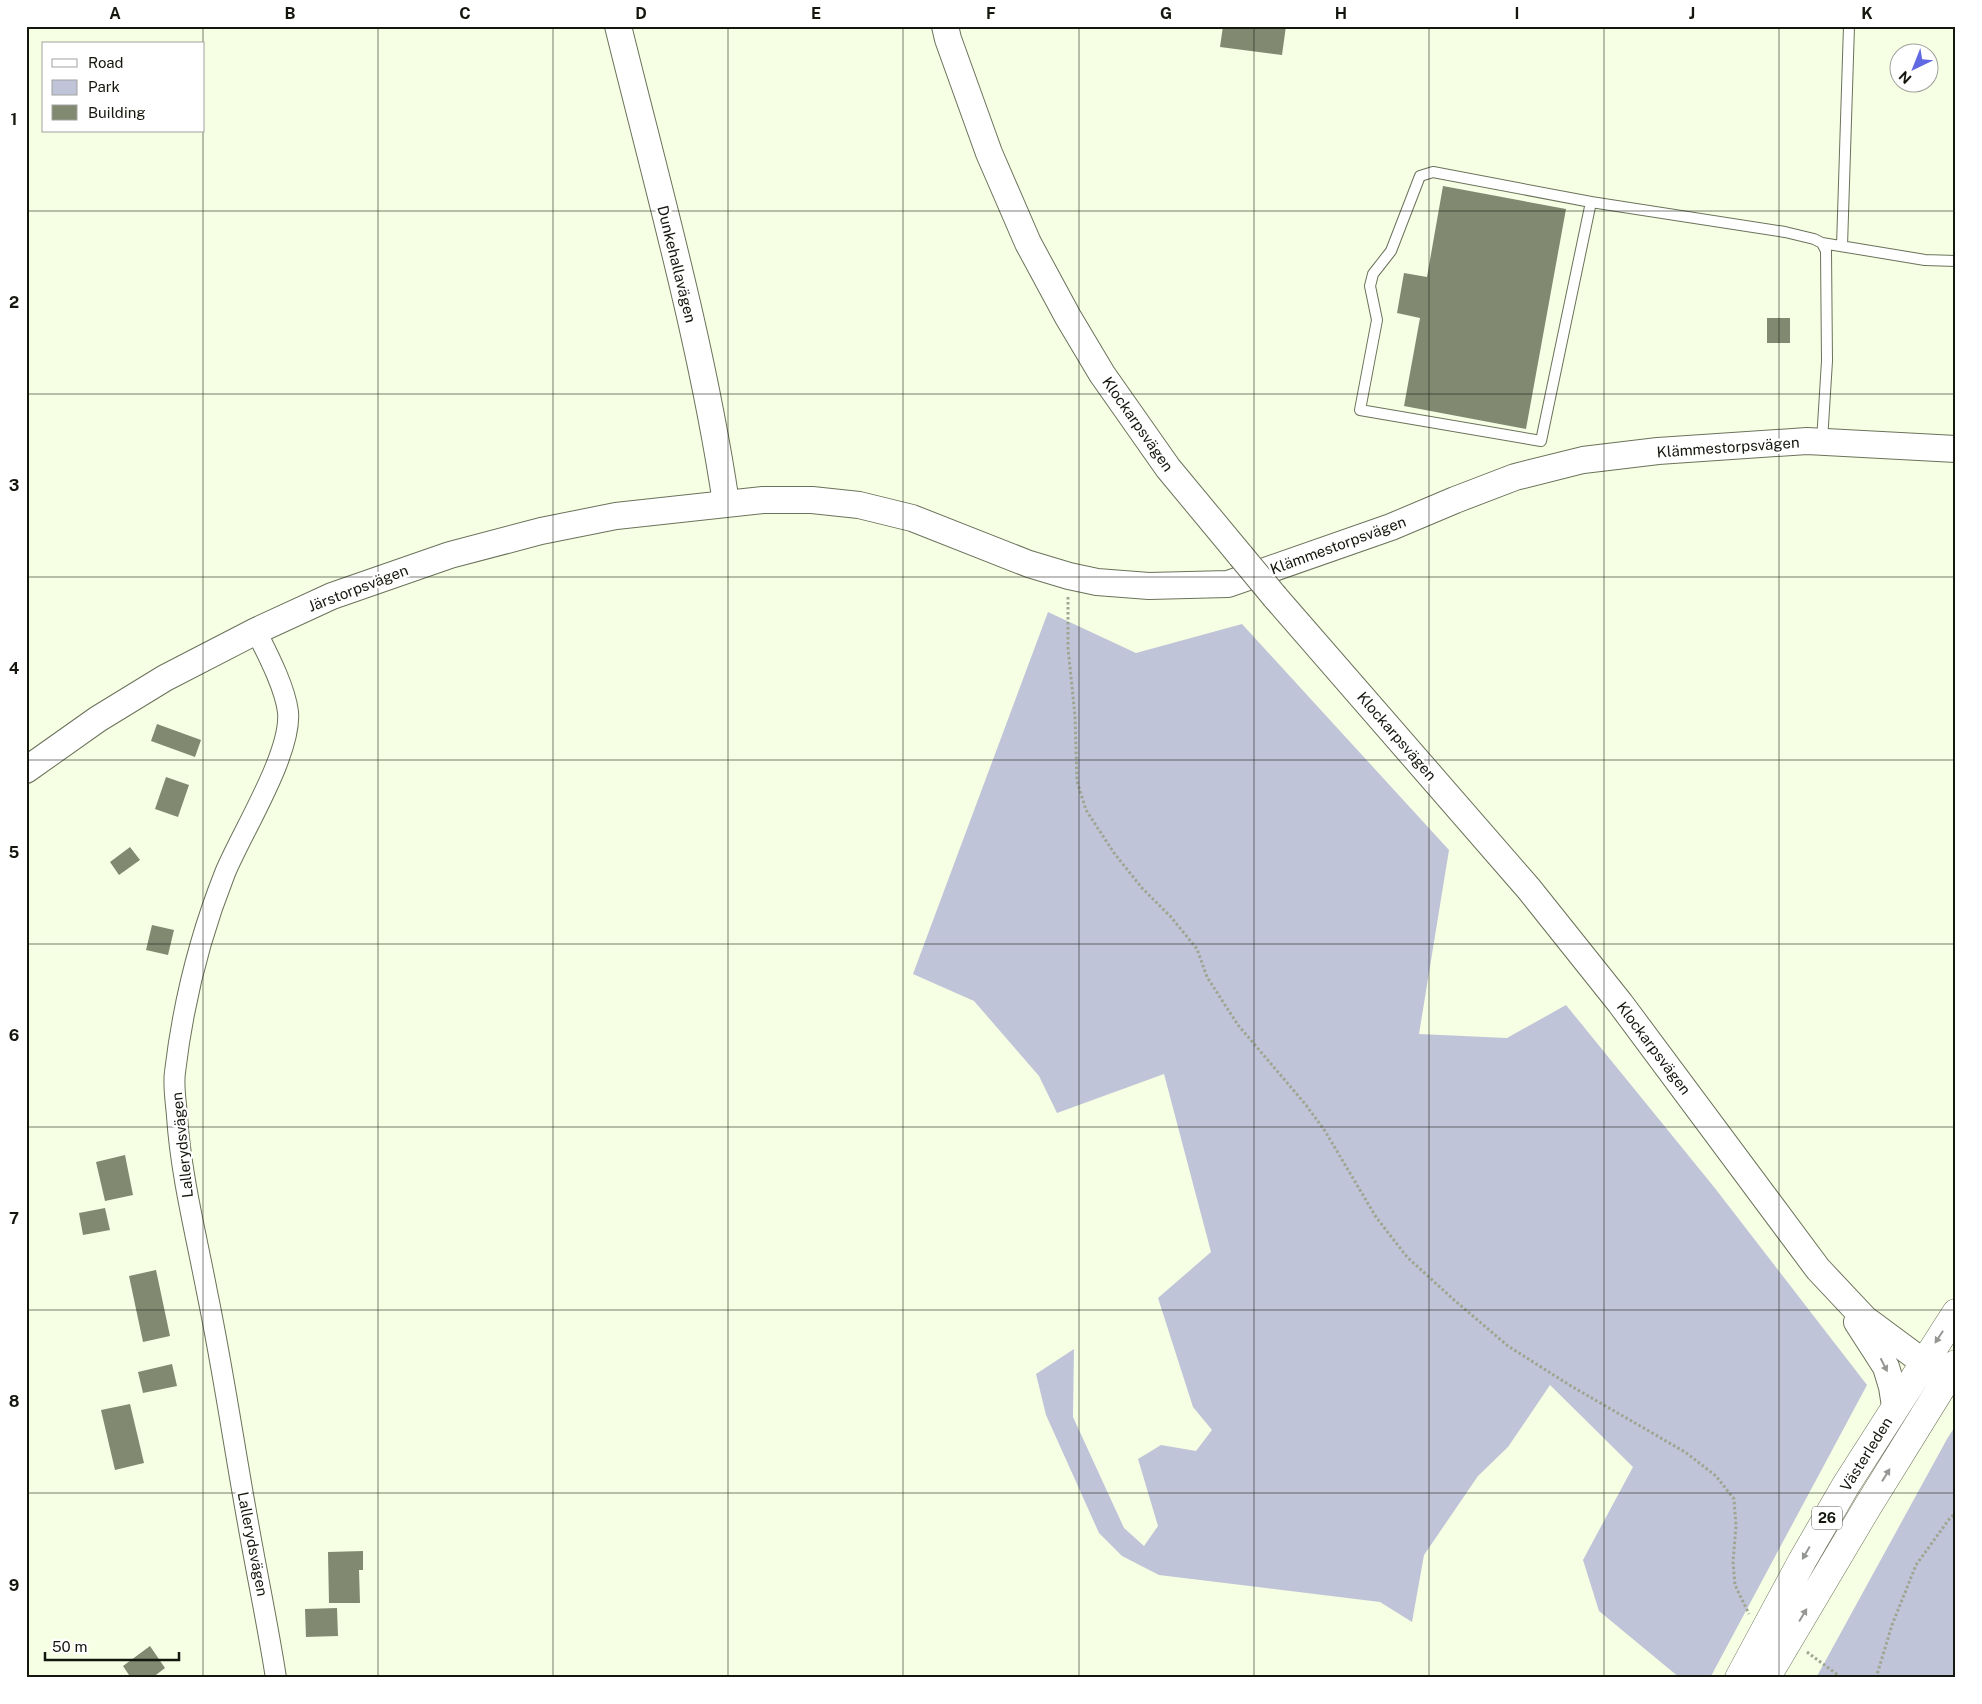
<svg xmlns="http://www.w3.org/2000/svg" width="1982" height="1704" font-family="'Public Sans',sans-serif">
	<rect width="100%" height="100%" fill="#f6fee3"/>
	<path fill="#c0c4d8" d="M1048,612L1136,653L1242,624L1449,850L1419,1034L1507,1038L1566,1005L1714,1187L1867,1385L1710,1678H1680L1599,1611L1583,1560L1633,1467L1550,1385L1508,1447L1478,1476L1424,1555L1412,1622L1380,1602L1159,1575L1122,1556L1099,1533L1046,1415L1036,1374L1074,1349L1073,1417L1124,1528L1144,1546L1158,1526L1138,1459L1161,1445L1196,1451L1212,1430L1193,1407L1158,1298L1211,1252L1164,1074L1057,1113L1039,1076L974,1001L913,974Z
		M1956,1425V1678H1816L1947,1439Z"/>
	<path fill="#828971" d="M1223,26H1286L1282,55L1220,47Z
		M1443,186L1566,209L1526,429L1404,406L1420,318L1397,313L1404,273L1427,277Z
		M1767,318H1790V343H1767Z
		M157,724L201,740L195,757L151,741Z
		M166,777L189,785L178,817L155,809Z
		M130,847L140,860L119,875L110,862Z
		M152,925L174,930L168,955L146,950Z
		M125,1155L133,1195L105,1201L96,1162Z
		M105,1208L110,1230L83,1235L79,1213Z
		M156,1270L170,1336L143,1342L129,1276Z
		M172,1364L177,1386L143,1393L138,1372Z
		M130,1404L144,1463L115,1470L101,1410Z
		M363,1551V1570H359L360,1603H329L328,1552Z
		M337,1608L338,1636L306,1637L305,1609Z
		M150,1646L165,1668L152,1678H131L123,1666Z"/>
	<g fill="none" stroke-linecap="round" stroke-linejoin="round">
		<g stroke="#6b725b" stroke-width="12">
			<path id="service" d="M1433,172L1591,202L1541,441L1360,410L1377,320L1370,286L1373,274L1391,251L1420,176Z
				M1591,202L1785,232L1814,239L1822,243L1826,251L1827,361L1822,441
				M1822,243L1925,260L1956,261
				M1842,246L1849,26"/>
		</g>
		<g stroke="#6b725b" stroke-width="22">
			<path id="minor" d="M256,631C267,653 285,687 288,712C292,753 242,832 225,873C200,936 183,1004 175,1072C173,1086 176,1102 177,1116C181,1176 196,1234 207,1292C223,1369 234,1446 248,1523C257,1575 268,1626 276,1678"/>
		</g>
		<g stroke="#6b725b" stroke-width="28">
			<path id="tertiary" d="M618,26C657,184 702,342 726,503
				M945,26L948,39L989,153L1028,243L1068,317L1102,374L1168,468L1241,556
				M1275,597L1529,889L1620,1003L1818,1269L1865,1319L1942,1376
				M26,770L98,719L165,678L256,631L332,596L450,555L541,531L616,516L763,500H812L859,505L912,518L1029,564L1069,576L1097,582L1149,586L1228,584L1391,527L1455,500L1515,477L1583,460L1658,451L1807,441L1956,449
				M1857,1322L1886,1367L1892,1387L1895,1406"/>
		</g>
		<g stroke="#6b725b" stroke-width="29">
			<path id="trunk" d="M1739,1678L1802,1561L1846,1485L1956,1313
				M1766,1678L1868,1506L1956,1364"/>
		</g>
		<path stroke="#9ea591" stroke-width="3" stroke-dasharray="2.5 2.5" stroke-linecap="butt" d="M1068,597V648L1075,716L1077,781L1086,810L1114,853L1142,888L1171,917L1197,949L1207,977L1238,1025L1306,1105L1325,1131L1376,1217L1407,1257L1453,1299L1508,1346L1571,1386L1685,1452L1716,1476L1734,1499L1736,1526L1733,1562L1735,1585L1749,1614
			M1807,1652L1842,1678
			M1876,1678L1892,1625L1916,1565L1950,1518L1956,1513"/>
		<use href="#service" stroke="#fff" stroke-width="10"/>
		<use href="#minor" stroke="#fff" stroke-width="20"/>
		<use href="#tertiary" stroke="#fff" stroke-width="26"/>
		<use href="#trunk" stroke="#fff" stroke-width="28"/>
		<g stroke="#6b725b" stroke-width="28" stroke-linecap="butt">
			<path id="tertiary-bridge" d="M1241,556L1275,597"/>
		</g>
		<use href="#tertiary-bridge" stroke="#fff" stroke-width="26"/>
	</g>
	<defs><path id="oneway-solid" d="M-6-.8H1V-3.2L6.5 0L1 3.2V.8H-6Z" transform="scale(1.25)"/></defs>
	<g fill="#959793">
		<use href="#oneway-solid" transform="translate(1939 1337) rotate(123)"/>
		<use href="#oneway-solid" transform="translate(1884 1365) rotate(63)"/>
		<use href="#oneway-solid" transform="translate(1886 1475) rotate(-58)"/>
		<use href="#oneway-solid" transform="translate(1806 1553) rotate(120)"/>
		<use href="#oneway-solid" transform="translate(1803 1615) rotate(-59)"/>
	</g>
	<path fill="none" stroke="#14170e" stroke-width="1" stroke-opacity="0.55" d="M203,26V44M378,26V1678M553,26V1678M728,26V1678M903,26V1678M1079,26V1678M1254,26V1678M1429,26V1678M1604,26V1678M1779,26V1678M203,131V1678M26,211H1956M26,394H1956M26,577H1956M26,760H1956M26,944H1956M26,1127H1956M26,1310H1956M26,1493H1956"/>
	<g text-anchor="middle" dominant-baseline="central" stroke-width="5" stroke-linejoin="round" paint-order="stroke">
		<rect fill="#fff" stroke="#5a5d56" stroke-width="1" x="1812" y="1506.5" width="30" height="23" rx="4"/>
		<g font-size="14" font-weight="bold" fill="#14170e">
			<text x="1827" y="1518">26</text>
		</g>
		<g font-size="15" fill="#14170e" stroke="#fff">
			<text transform="translate(677 264) rotate(76)">Dunkehallavägen</text>
			<text transform="translate(1138 424) rotate(55)">Klockarpsvägen</text>
			<text transform="translate(1728 447) rotate(-4)">Klämmestorpsvägen</text>
			<text transform="translate(1338 545) rotate(-20)">Klämmestorpsvägen</text>
			<text transform="translate(358 588) rotate(-21)">Järstorpsvägen</text>
			<text transform="translate(1397 736) rotate(49)">Klockarpsvägen</text>
			<text transform="translate(1654 1048) rotate(53)">Klockarpsvägen</text>
			<text transform="translate(182 1145) rotate(-96)">Lallerydsvägen</text>
			<text transform="translate(1866 1454) rotate(-58)">Västerleden</text>
			<text transform="translate(253 1544) rotate(79)">Lallerydsvägen</text>
		</g>
	</g>
	<rect width="1982" height="1704" fill="none" stroke="#ffffff" stroke-width="55"/>
	<rect x="42" y="42" width="162" height="90" fill="#ffffff" stroke="#a1a29f"/>
	<rect x="52" y="59" width="25" height="8" fill="#ffffff" stroke="#a1a29f"/>
	<text x="88" y="68" font-size="15" fill="#14170e">Road</text>
	<rect x="52" y="80" width="25" height="15" fill="#c0c4d8" stroke="#a1a29f"/>
	<text x="88" y="92" font-size="15" fill="#14170e">Park</text>
	<rect x="52" y="105" width="25" height="15" fill="#828971" stroke="#a1a29f"/>
	<text x="88" y="118" font-size="15" fill="#14170e">Building</text>
	<g transform="translate(1914 68) rotate(223)"><circle r="24" fill="#ffffff" stroke="#a1a29f"/>
	<path d="M0-4L9 19L0 12L-9 19Z" fill="#6069e1"/>
	<text y="-8" font-size="14" font-weight="bold" text-anchor="middle" fill="#14170e">N</text>
	</g>
	<path d="M45 1652v8h134v-8" fill="none" stroke="#14170e" stroke-width="2.5"/>
	<text x="52" y="1652" font-size="15" fill="#14170e" stroke="#ffffff" stroke-width="4" paint-order="stroke">50 m</text>
	<rect x="28" y="28" width="1926" height="1648" fill="none" stroke="#14170e" stroke-width="2"/>
	<g font-size="16" text-anchor="middle" font-weight="bold" fill="#14170e">
		<text x="115" y="19">A</text>
		<text x="290" y="19">B</text>
		<text x="465" y="19">C</text>
		<text x="641" y="19">D</text>
		<text x="816" y="19">E</text>
		<text x="991" y="19">F</text>
		<text x="1166" y="19">G</text>
		<text x="1341" y="19">H</text>
		<text x="1517" y="19">I</text>
		<text x="1692" y="19">J</text>
		<text x="1867" y="19">K</text>
		<text x="14" y="125">1</text>
		<text x="14" y="308">2</text>
		<text x="14" y="491">3</text>
		<text x="14" y="674">4</text>
		<text x="14" y="858">5</text>
		<text x="14" y="1041">6</text>
		<text x="14" y="1224">7</text>
		<text x="14" y="1407">8</text>
		<text x="14" y="1591">9</text>
	</g>
</svg>
